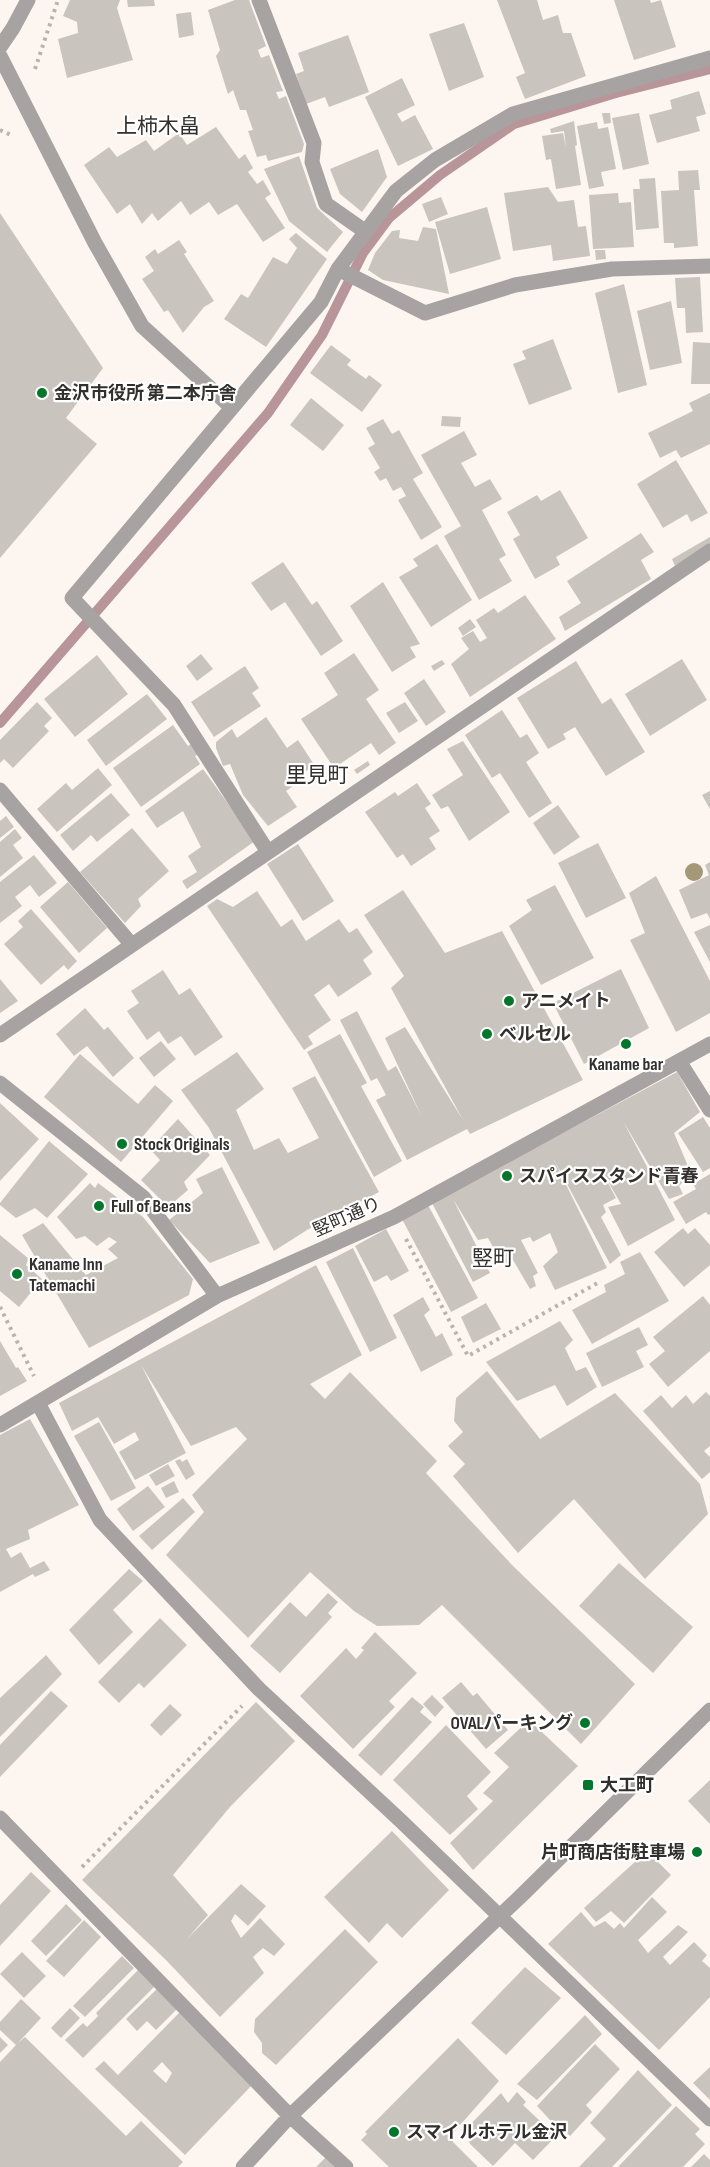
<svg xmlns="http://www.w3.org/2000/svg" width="710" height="2167" font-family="'Sofia Sans Condensed','Noto Sans JP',sans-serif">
	<rect width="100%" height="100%" fill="#fdf5f0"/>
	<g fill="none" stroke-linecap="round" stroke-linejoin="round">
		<path stroke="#b89599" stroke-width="10" d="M0,723L268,413L322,335L363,253L389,218L440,175L514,124L616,93L710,69"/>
	</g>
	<path fill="#cac4be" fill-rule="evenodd" d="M70,0H120L117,8L133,60L67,78L58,39L78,33L77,22L63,16Z
		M127,0H154L155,6L128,7Z
		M235,0H249L266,46L258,50L261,58L269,55L283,91L276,92L279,99L286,96L304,144L302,152L268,161L266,155L257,157L248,131L253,130L246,110H240L233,90L228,94L216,56L220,50L208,10Z
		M497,0H537L543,20L558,15L563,33H571L586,76L525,99L516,77L525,73Z
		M614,0H650L651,3L661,0L676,47L634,60Z
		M191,12L194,35L179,38L176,14Z
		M464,23L484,77L449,91L429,34Z
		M348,35L369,92L329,107L325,97L306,104L296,74L304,71L298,53Z
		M402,78L415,105L397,114L402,122L415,115L433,149L398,166L365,97Z
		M699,91L706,114L696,117L700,131L657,143L649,115L672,109L670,100Z
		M602,113H610L611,123L604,124Z
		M639,113L649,164L623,170L612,118Z
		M574,121L577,145L575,146L581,185L556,189L551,159L546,160L542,136L563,133L566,147L564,131L551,133L550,129Z
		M597,122L598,129L608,127L616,169L601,172L604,186L589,189L577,126Z
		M216,127L239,159L245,154L253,168L248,172L257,184L263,180L271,194L265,198L285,228L263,242L237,204L218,215L209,202L190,215L181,201L158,221L152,213L142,224L130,204L117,214L84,165L109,147L117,157L146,140L154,151L179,133L187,145Z
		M378,149L387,177L362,212L340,194L330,169Z
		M299,156L317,208L343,232L327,252L289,221L264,169Z
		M698,170L700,190H694L698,246L674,248V243H664L661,191L679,190L678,171Z
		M655,178L659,228L636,230L633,189H640L639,179Z
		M548,187L558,202L574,200L578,227L586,226L590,256L553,261L551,245L513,251L504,193Z
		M618,193L619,203L631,202L634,247L593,249L589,195Z
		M441,197L448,214L429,222L422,204Z
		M487,207L501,259L450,274L435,222Z
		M0,213L103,368L66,418L97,444L0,558Z
		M423,227L436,229L449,294L383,280L368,270L375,253L392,231L400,230L399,238L418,241Z
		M296,233L327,259L266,347L224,319L241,294L248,298L273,257L287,264L297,248L289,239Z
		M179,240L187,252L184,254L214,301L204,307L183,333L168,310L164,312L142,279L154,271L145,257L155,249L158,254Z
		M595,250H605L606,259L596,260Z
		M700,277L703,332L686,333L685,308H677L675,278Z
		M624,284L647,385L618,393L595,293Z
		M671,301L682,363L650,370L637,311Z
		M553,339L572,389L529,405L513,364L526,359L522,351Z
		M693,342L710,343V384H691Z
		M331,345L351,360L347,365L366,379L369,375L382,385L362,412L310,373Z
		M710,393V444L681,458L676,450L660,458L648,433L693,411L689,403Z
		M311,398L344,425L323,451L290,425Z
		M442,416L461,417L460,427L441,426Z
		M383,419L392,434L399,430L423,473L413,479L442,527L421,540L398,500L406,496L401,487L393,491L386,478L380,481L374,472L380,468L368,448L375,444L366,428Z
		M464,431L477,455L461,463L475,487L490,479L502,499L482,510L506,555L499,559L512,581L479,600L444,536L461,526L421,455Z
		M676,460L708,513L691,522L687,514L663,528L637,484Z
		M560,490L588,538L556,557L560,565L535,579L513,539L520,535L507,512L537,495L541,501Z
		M641,533L654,552L641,560L651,579L565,631L559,617L581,603L567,581Z
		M710,537V545L675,566L672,559Z
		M437,544L472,600L431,627L399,577L418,566L413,559Z
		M283,562L312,605L317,601L343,641L321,656L285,602L271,611L251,583Z
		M383,582L420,644L410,647L416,657L392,672L350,606Z
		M525,595L556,639L470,697L451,664L469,649L461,638L473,631L480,642L487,638L476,620L494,608L498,613Z
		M470,619L476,627L463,636L458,628Z
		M354,653L379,690L366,699L396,743L379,755L371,743L334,768L301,719L338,695L324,673Z
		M201,654L213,669L197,681L186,666Z
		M97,655L128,694L75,737L44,699Z
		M682,659L707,700L650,736L625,694Z
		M442,660L445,664L434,671L431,666Z
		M576,661L602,704L611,698L645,752L606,776L575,727L563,734L566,739L548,749L517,698Z
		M245,666L259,688L252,693L261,706L214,737L191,702Z
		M424,679L446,712L426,726L404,693Z
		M147,694L167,719L106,766L87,740Z
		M37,702L52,718L44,726L49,731L13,768L4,759L0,763V740Z
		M405,702L418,721L399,733L386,713Z
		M502,710L520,738L527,734L539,753L526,762L552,803L529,818L500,773L492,778L465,735Z
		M266,717L287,748L298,740L315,766L297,776L301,780L286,791L297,807L268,826L243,795L230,764L223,766L216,748V742L232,729L237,738Z
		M173,725L188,746L191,744L199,754L195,756L200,764L141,807L113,768Z
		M463,741L510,812L469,841L448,806L441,809L432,795L463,775L447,749Z
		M368,761L370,765L357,774L354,770Z
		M98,768L112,785L57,832L37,809L66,783L72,790Z
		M203,769L255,841L187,889L182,881L197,872L188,856L201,847L183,811L157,828L145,811Z
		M417,783L431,804L425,808L440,831L429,838L436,849L411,866L403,854L397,858L365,812L395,792L398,796Z
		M710,791V809L702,795Z
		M111,793L130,815L97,842L91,835L73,851L60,835Z
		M558,805L580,837L554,855L533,823Z
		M6,816L14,827L0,838V821Z
		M132,828L169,871L138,899L141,906L125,923L80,872Z
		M15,829L22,838L13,845L23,858L0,877V842Z
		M598,843L626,898L586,918L558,863Z
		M298,844L334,901L303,921L267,864Z
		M34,855L57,883L39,897L30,885L15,897L22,906L0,923V882Z
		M710,862V919L707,913L691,919L679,890L709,875L705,865Z
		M656,876L710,981V1013L676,1032L630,940L645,933L629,893Z
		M68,882L107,928L79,953L40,907Z
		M555,885L594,958L541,985L509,926L532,910L526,900Z
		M403,890L445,953L502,931L583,1080L470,1134L467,1129L407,1160L376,1100L386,1095L377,1078L371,1081L340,1020L357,1011L388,1071L396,1066L422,1117L385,1038L405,1027L463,1120L391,988L404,976L364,915Z
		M257,891L281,927L292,919L306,941L339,919L349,933L357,928L373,952L363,960L372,974L338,997L329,984L314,995L331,1020L308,1036L313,1044L304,1050L207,906L217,899L233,907Z
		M31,909L77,961L68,970L64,965L41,985L4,944L23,927L18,921Z
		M710,925V962L694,932Z
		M621,969L649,1028L584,1064L553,1003Z
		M163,970L179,995L190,988L223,1037L195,1056L181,1036L168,1044L159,1031L147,1040L127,1011L139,1003L131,991Z
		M0,979L18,1001L0,1013Z
		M85,1008L104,1030L108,1027L134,1058L113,1077L87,1046L74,1056L56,1034Z
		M340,1034L367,1083L361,1086L402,1161L374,1177L307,1052Z
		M161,1041L176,1059L154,1077L139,1058Z
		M237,1052L264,1089L236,1110L254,1150L279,1138L288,1153L319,1138L292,1088L315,1076L379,1192L307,1230L274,1251L209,1128L181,1090Z
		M80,1054L138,1104L155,1085L173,1101L121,1162L44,1097Z
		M677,1072L700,1112L674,1133L691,1173L679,1186L683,1194L669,1199L623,1121L675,1220L628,1246L608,1207L621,1204L596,1161L616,1198L603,1205L606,1212L601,1217L621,1255L610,1264L553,1158L607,1268L555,1290L543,1266L558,1252L550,1233L533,1242L530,1237L521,1240L538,1273L533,1276L536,1286L530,1289L513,1260L503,1265L488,1238L478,1240L453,1199L490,1273L473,1282L432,1203Z
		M0,1103L39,1139L0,1181Z
		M703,1117L710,1128V1168L703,1172L678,1133Z
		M178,1119L210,1155L184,1182L188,1190L168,1207L141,1180L160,1160L150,1149Z
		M49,1141L88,1174L47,1218L35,1208L16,1218L0,1205V1203Z
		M222,1167L260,1243L210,1263L169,1220L203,1193L196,1179Z
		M710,1174V1214L708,1215L706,1212L686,1224L673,1202L696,1189L693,1184Z
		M90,1183L95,1188L98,1183L143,1217L193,1279L189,1295L89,1348L22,1235L43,1223L86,1275L118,1258L108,1249L117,1242L109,1237L97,1246L85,1236L76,1239L57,1217Z
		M428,1205L478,1298L451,1312L402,1219Z
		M683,1228L688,1234L695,1228L710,1245V1265L684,1287L654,1252Z
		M386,1229L409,1271L391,1281L387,1275L374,1282L355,1246Z
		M0,1235L29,1259L26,1265L42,1279L19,1307L0,1291Z
		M353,1248L397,1338L370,1352L326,1262Z
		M640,1252L669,1301L592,1344L572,1310L606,1292L604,1285L625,1274L620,1262Z
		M316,1265L362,1355L310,1384L325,1399L350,1372L437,1461L426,1473L512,1565L635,1684L581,1744L442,1605L419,1625L377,1626L354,1611L310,1572L248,1638L166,1555L204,1512L192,1495L247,1439L236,1427L191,1446L141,1365L186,1453L135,1480L119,1452L139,1440L135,1432L114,1444L98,1417L72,1431L59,1403Z
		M703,1296L710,1305V1351L668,1387L649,1364L665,1351L653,1337Z
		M423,1297L430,1310L424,1315L436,1337L442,1333L453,1355L421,1372L393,1315Z
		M486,1303L501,1329L473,1343L461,1317Z
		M560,1321L573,1340L565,1348L576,1371L586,1367L597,1387L567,1406L555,1385L517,1401L486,1362Z
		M639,1327L648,1345L636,1351L644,1367L602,1387L586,1353Z
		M0,1341L16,1368L18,1367L27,1381L0,1396Z
		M487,1371L540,1439L615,1393L700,1484L708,1514L645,1579L574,1499L518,1553L453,1476L465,1464L448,1446L463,1432L454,1421L456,1398Z
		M706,1392L710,1396V1446L704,1451L710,1457V1472L702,1479L643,1411L661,1395L672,1408L686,1395L693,1404Z
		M30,1419L79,1505L28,1530L30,1539L6,1549L11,1558L21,1552L30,1568L44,1561L50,1570L35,1577L33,1574L0,1592V1435Z
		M99,1422L136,1488L111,1501L74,1436Z
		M180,1459L182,1462L187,1459L195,1474L186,1480L175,1461Z
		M168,1464L175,1476L156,1486L149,1475Z
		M174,1481L179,1492L166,1498L161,1488Z
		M148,1486L165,1507L133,1531L117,1509Z
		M183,1498L195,1512L152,1550L139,1536Z
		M619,1563L693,1627L653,1673L579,1606Z
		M129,1569L143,1581L113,1610L133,1632L99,1665L69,1630Z
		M328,1593L338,1602L328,1613L332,1617L280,1673L250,1646L290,1602L306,1617Z
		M160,1618L187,1645L144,1688L139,1683L119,1703L98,1682Z
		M375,1632L417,1673L389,1701L395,1707L353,1749L300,1696L346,1648L356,1659L364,1650L361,1648Z
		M46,1655L62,1674L0,1737V1698Z
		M461,1682L473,1696L477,1693L508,1730L486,1749L442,1698Z
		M51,1691L68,1706L0,1777V1745Z
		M432,1695L444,1707L435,1717L423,1704Z
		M412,1697L424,1707L420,1712L432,1722L381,1776L358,1755Z
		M256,1702L295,1741L230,1807L173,1875L208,1915L186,1940L241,1884L266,1906L248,1926L235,1914L231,1921L241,1938L260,1918L285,1944L274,1956L263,1948L253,1957L264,1973L220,2017L166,1960L82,1880Z
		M170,1704L182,1715L161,1736L150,1725Z
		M529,1720L578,1766L473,1870L450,1843L493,1801L483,1793L509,1767L494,1753Z
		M446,1725L491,1772L467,1796L478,1809L450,1835L393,1780Z
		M710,1780V1824L688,1801Z
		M392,1831L449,1890L402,1938L387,1923L369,1943L324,1897Z
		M647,1851L671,1875L624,1923L611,1911L596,1922L584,1908Z
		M31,1872L51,1891L0,1946V1905Z
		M652,1897L667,1912L638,1940L648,1953L678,1925L688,1932L663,1957L670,1965L694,1942L707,1955L702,1961L710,1968V1997L659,2050L548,1944L581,1912L594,1927L605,1921L614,1929L620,1923L624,1928Z
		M66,1904L82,1920L46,1956L31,1941Z
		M84,1920L101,1937L64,1977L46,1961Z
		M345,1929L378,1962L276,2065L262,2053V2043L254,2032L255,2019Z
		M22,1952L46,1976L24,1998L0,1974Z
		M122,1956L134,1968L85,2017L73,2006Z
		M525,1967L561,1998L506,2055L471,2023Z
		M139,1969L156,1985L83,2058L65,2040L83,2023L87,2027L98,2016L96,2013Z
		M158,1988L178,2008L156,2030L147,2021L137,2031L126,2019Z
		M21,1999L41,2018L18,2043L25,2037L126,2136L141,2121L183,2162L178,2167H0V2062L16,2045L0,2030V2022Z
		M70,2008L80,2018L61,2038L51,2028Z
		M181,2011L254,2083L185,2155L95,2069L104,2061L118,2075ZM162,2062L172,2073L166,2083L153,2071Z
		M585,2015L602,2034L537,2100L517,2084Z
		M0,2037L8,2045L0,2053Z
		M458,2038L499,2081L454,2132L453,2142L478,2167H389L361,2140L367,2134L365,2132Z
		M595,2044L620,2069L586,2105L592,2112L570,2136L566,2132L564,2135L537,2106Z
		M710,2067V2100L693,2083Z
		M638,2070L672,2105L612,2167H579L606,2139L590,2123Z
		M517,2092L526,2102L523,2105L556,2136L533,2160L515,2143L493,2166L470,2144L466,2129L501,2093L508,2103Z
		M676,2106L700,2129L695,2134L705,2144L683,2167H618Z
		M704,2154L710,2160V2167H691Z
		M327,2156L339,2167H316Z"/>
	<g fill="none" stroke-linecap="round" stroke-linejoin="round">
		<path stroke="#b9b2ae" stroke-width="4" stroke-dasharray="3 4.5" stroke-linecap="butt" d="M35,69L58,0
			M0,130L11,135L12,133
			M406,1239L468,1356L601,1281
			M0,1307L34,1376
			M82,1867L242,1706"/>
		<path stroke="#a7a3a2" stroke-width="15" d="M259,0L314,143L312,162L326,204L366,232
			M0,47L13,28L28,0
			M0,56L95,243L142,326L231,407
			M338,269L425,313L515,285L612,269L710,266
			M0,790L132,945
			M268,852L174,705L72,598L321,302L338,269L396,191L435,160L513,114L710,58
			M0,1035L710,551
			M679,1061L710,1110
			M0,1083L143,1197L217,1296
			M38,1403L100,1520L259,1689L401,1821L710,2119
			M0,1425L217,1296L394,1217L710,1044
			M0,1818L290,2116L346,2167
			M243,2167L290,2116L524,1893L710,1710"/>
	</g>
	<circle fill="#a59879" cx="694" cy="872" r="9"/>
	<g fill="#02772c" stroke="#fff" stroke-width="2">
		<circle cx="42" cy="393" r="6"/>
		<circle cx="509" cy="1001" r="6"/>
		<circle cx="487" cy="1034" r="6"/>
		<circle cx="626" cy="1044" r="6"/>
		<circle cx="122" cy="1144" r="6"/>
		<circle cx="507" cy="1176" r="6"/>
		<circle cx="99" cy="1206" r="6"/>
		<circle cx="17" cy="1274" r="6"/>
		<circle cx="585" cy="1723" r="6"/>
		<rect x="582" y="1779" width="12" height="12" rx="3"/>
		<circle cx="697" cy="1852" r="6"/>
		<circle cx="394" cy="2132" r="6"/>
	</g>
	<g text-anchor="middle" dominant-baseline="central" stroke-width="4.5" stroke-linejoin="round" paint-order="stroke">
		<g font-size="18" font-weight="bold" fill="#322f2d" stroke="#fff" text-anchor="start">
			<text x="54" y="393">金沢市役所 第二本庁舎</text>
			<text x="521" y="1001">アニメイト</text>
			<text x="499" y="1034">ベルセル</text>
			<text x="626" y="1064" text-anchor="middle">Kaname bar</text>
			<text x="134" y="1144">Stock Originals</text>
			<text x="519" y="1176">スパイススタンド青春</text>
			<text x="111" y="1206">Full of Beans</text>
			<text x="29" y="1264">Kaname Inn<tspan x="29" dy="21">Tatemachi</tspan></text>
			<text x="573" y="1723" text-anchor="end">OVALパーキング</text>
			<text x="600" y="1785">大工町</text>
			<text x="685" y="1852" text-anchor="end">片町商店街駐車場</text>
			<text x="406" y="2132">スマイルホテル金沢</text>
		</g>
		<g font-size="18" fill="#322f2d" stroke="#fff">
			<text transform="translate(347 1217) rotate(-24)">竪町通り</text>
		</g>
		<g font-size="21" fill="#322f2d" stroke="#fff">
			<text x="158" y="126">上柿木畠</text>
			<text x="317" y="775">里見町</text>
			<text x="493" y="1258">竪町</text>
		</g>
	</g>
</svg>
